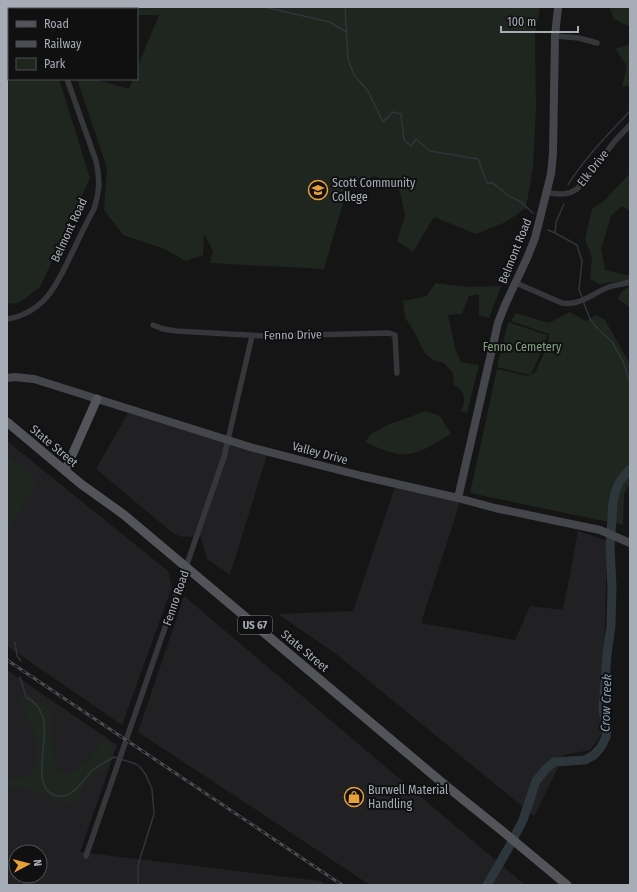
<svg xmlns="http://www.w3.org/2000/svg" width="637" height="892" font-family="'Fira Sans Condensed',sans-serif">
	<rect width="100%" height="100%" fill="#151516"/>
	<path fill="#212123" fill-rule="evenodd" d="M128,413L267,455L230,575L207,559L201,536L183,537L174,534L96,469Z
		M7,441L168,571L172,587L122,725L7,646Z
		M395,487L460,502L421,623L515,640L530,606L563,610L578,531L607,541L602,733L590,750L564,755L534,816L336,654L278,614L353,611Z
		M184,596L525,885H370L138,732Z
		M7,670L117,745L80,852L321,881L326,885H7ZM16,852H40V876H16Z"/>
	<path fill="#1f261f" d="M7,7H34L35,9H9V79H59L90,178L40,287L19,303L7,304Z
		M126,7H540L535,35L536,108L533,167L526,208L506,222L476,234L434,217L413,252L397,241L405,216L400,191L375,176L348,186L324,269L210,263L213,251L204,234L203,255L186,261L165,249L123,235L104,210L107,168L78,82V79H94L129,89L133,79H137V68L159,15H137V9H129Z
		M609,7H628L630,9V27L614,19Z
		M630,44V85L622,87L627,66L615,49Z
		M630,173V211L622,206L611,216L601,249L605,270L630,276V280L600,284L590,279L592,257L585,239L592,209L603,202Z
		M435,283L468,287L501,286L489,318L479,315V294L469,296L462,314L448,315L456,351L461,362L479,365L467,413L461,411C466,399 466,393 454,385L453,373L444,363L433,360L424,352L414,331L405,318L403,301L427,296Z
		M630,286V308L618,299L621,292Z
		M570,312L586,321L596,315L605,320L630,364V484L624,494L623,525L470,493L497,369L528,376L530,375L497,367L508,322L547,335L536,364L530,375L536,371L548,344L549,334L511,321L516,313L549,323Z
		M426,411L440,416L451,434C436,442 417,457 398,454C387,452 376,447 365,442L371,434L388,425Z
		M7,455L37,481L7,533Z
		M17,696H30L50,710L54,761C62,796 97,750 105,738L114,751L109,765L92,776L82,790L78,801C64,807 51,796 38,792C28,789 17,788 7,786V778L13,779L31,776C45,744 31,725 17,696Z"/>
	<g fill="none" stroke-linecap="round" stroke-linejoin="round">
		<path stroke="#2d363b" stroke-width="1.5" d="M264,7L330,22L346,32
			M345,7L348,59L354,75L368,91L383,122L393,112L401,114L404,140L411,146L416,139L430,151L478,159L487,183H492L497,186L507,195L521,202L533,213
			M568,185C585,157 608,135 630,111
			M548,230L555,233L577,245L582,261L579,289L582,297
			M555,233L556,222L564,204
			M583,301L590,319L597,328L612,342L623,361L630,383
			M15,642L17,656L21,661
			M20,677L26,697C34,701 40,709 43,717C50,737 30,787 54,795C60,797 64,797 69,794C78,790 85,777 93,770C99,765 107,761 114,757L136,764L140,767L146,775L152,789L154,814L138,865V885"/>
		<path stroke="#2d363b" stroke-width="9" d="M487,885L509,847L523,820L536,781L546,769L554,762L585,760L594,755L601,747L606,737L607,727L603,710L607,654L611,626L612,587L610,548L613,502L616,490L620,481L630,469"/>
		<path stroke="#36373b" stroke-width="5.5" d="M41,7L42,9
			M555,36L579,38L597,43
			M548,193C558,194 567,196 577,189L615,141L630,125
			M516,283L562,303C580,306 593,293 609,287C615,285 623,284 630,282
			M7,319C43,313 56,287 70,257C78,241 85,225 94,209L97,198L99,185L98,172L96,161L67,79
			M153,325L163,329L176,331L265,336L389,333L395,335L397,373
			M86,856L224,457L252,336"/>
		<path stroke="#44464b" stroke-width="8" d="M7,378L14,377L34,379L250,447L362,476L458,498L495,508L600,530L630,543
			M458,498L498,323L505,305L527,258L535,238L551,174L553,153L555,36L558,7"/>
		<path stroke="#52545a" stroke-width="9" d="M7,422L81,484L123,514L445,785L501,830L567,885
			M65,471L97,399"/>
		<g stroke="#4b4d52" stroke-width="3">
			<path id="rail" d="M7,660L342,885"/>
		</g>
		<use href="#rail" stroke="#101011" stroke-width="1.5" stroke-dasharray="4.5" stroke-linecap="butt"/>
	</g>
	<defs>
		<g id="university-ring" transform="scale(1)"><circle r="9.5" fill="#101011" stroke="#e8a03b" stroke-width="1.5"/><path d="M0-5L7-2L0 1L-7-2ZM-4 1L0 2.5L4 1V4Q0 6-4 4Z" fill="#e8a03b"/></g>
		<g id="shop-ring" transform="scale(1)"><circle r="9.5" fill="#101011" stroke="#e8a03b" stroke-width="1.5"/><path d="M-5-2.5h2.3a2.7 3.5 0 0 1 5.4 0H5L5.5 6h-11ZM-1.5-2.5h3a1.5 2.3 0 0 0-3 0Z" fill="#e8a03b"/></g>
	</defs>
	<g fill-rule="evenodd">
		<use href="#university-ring" x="318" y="190"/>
		<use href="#shop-ring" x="354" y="797"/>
	</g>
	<g text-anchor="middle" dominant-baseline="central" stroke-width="4" stroke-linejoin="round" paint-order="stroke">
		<rect fill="#101011" stroke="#7a7e84" stroke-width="1" x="238" y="616" width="34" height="18" rx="3"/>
		<g font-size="11" font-weight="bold" fill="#a7adb6">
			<text x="255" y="625">US 67</text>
		</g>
		<g font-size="12" fill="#a7adb6" stroke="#101011">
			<text transform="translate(593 168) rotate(-52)">Elk Drive</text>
			<text transform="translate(69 230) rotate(-65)">Belmont Road</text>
			<text transform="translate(515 251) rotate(-68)">Belmont Road</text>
			<text transform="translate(293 335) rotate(-1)">Fenno Drive</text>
			<text transform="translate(54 446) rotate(40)">State Street</text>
			<text transform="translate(320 453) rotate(15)">Valley Drive</text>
			<text transform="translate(176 598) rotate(-71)">Fenno Road</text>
			<text transform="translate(305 651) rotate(40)">State Street</text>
		</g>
		<g font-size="12" fill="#a7adb6" stroke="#101011" text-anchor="start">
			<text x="332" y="183">Scott Community<tspan x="332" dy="14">College</tspan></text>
			<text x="368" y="790">Burwell Material<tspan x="368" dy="14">Handling</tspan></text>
		</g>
		<g font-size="12" fill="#80a07f" stroke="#101011">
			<text x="522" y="347">Fenno Cemetery</text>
		</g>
		<g font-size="13" font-style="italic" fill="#809daf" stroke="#101011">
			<text transform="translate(606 703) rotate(-88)">Crow Creek</text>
		</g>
	</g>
	<rect width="637" height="892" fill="none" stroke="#a7adb6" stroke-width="16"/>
	<rect x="8" y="8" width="130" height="72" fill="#101011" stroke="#4c4f53"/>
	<rect x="16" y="21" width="20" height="6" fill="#52545a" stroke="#4c4f53"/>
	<text x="44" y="28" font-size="12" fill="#a7adb6">Road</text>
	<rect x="16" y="41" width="20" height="6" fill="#4b4d52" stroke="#4c4f53"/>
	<text x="44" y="48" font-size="12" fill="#a7adb6">Railway</text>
	<rect x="16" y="58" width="20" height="12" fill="#1f261f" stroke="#4c4f53"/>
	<text x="44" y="68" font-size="12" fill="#a7adb6">Park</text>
	<g transform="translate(28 864) rotate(83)"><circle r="19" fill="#101011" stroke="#4c4f53"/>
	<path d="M0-3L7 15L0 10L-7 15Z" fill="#e8a03b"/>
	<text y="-6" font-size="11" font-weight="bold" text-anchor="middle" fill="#a7adb6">N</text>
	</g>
	<path d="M501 26v6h77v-6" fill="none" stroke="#a7adb6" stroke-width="2"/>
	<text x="507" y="26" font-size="12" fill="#a7adb6" stroke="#101011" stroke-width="3" paint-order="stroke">100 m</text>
</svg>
